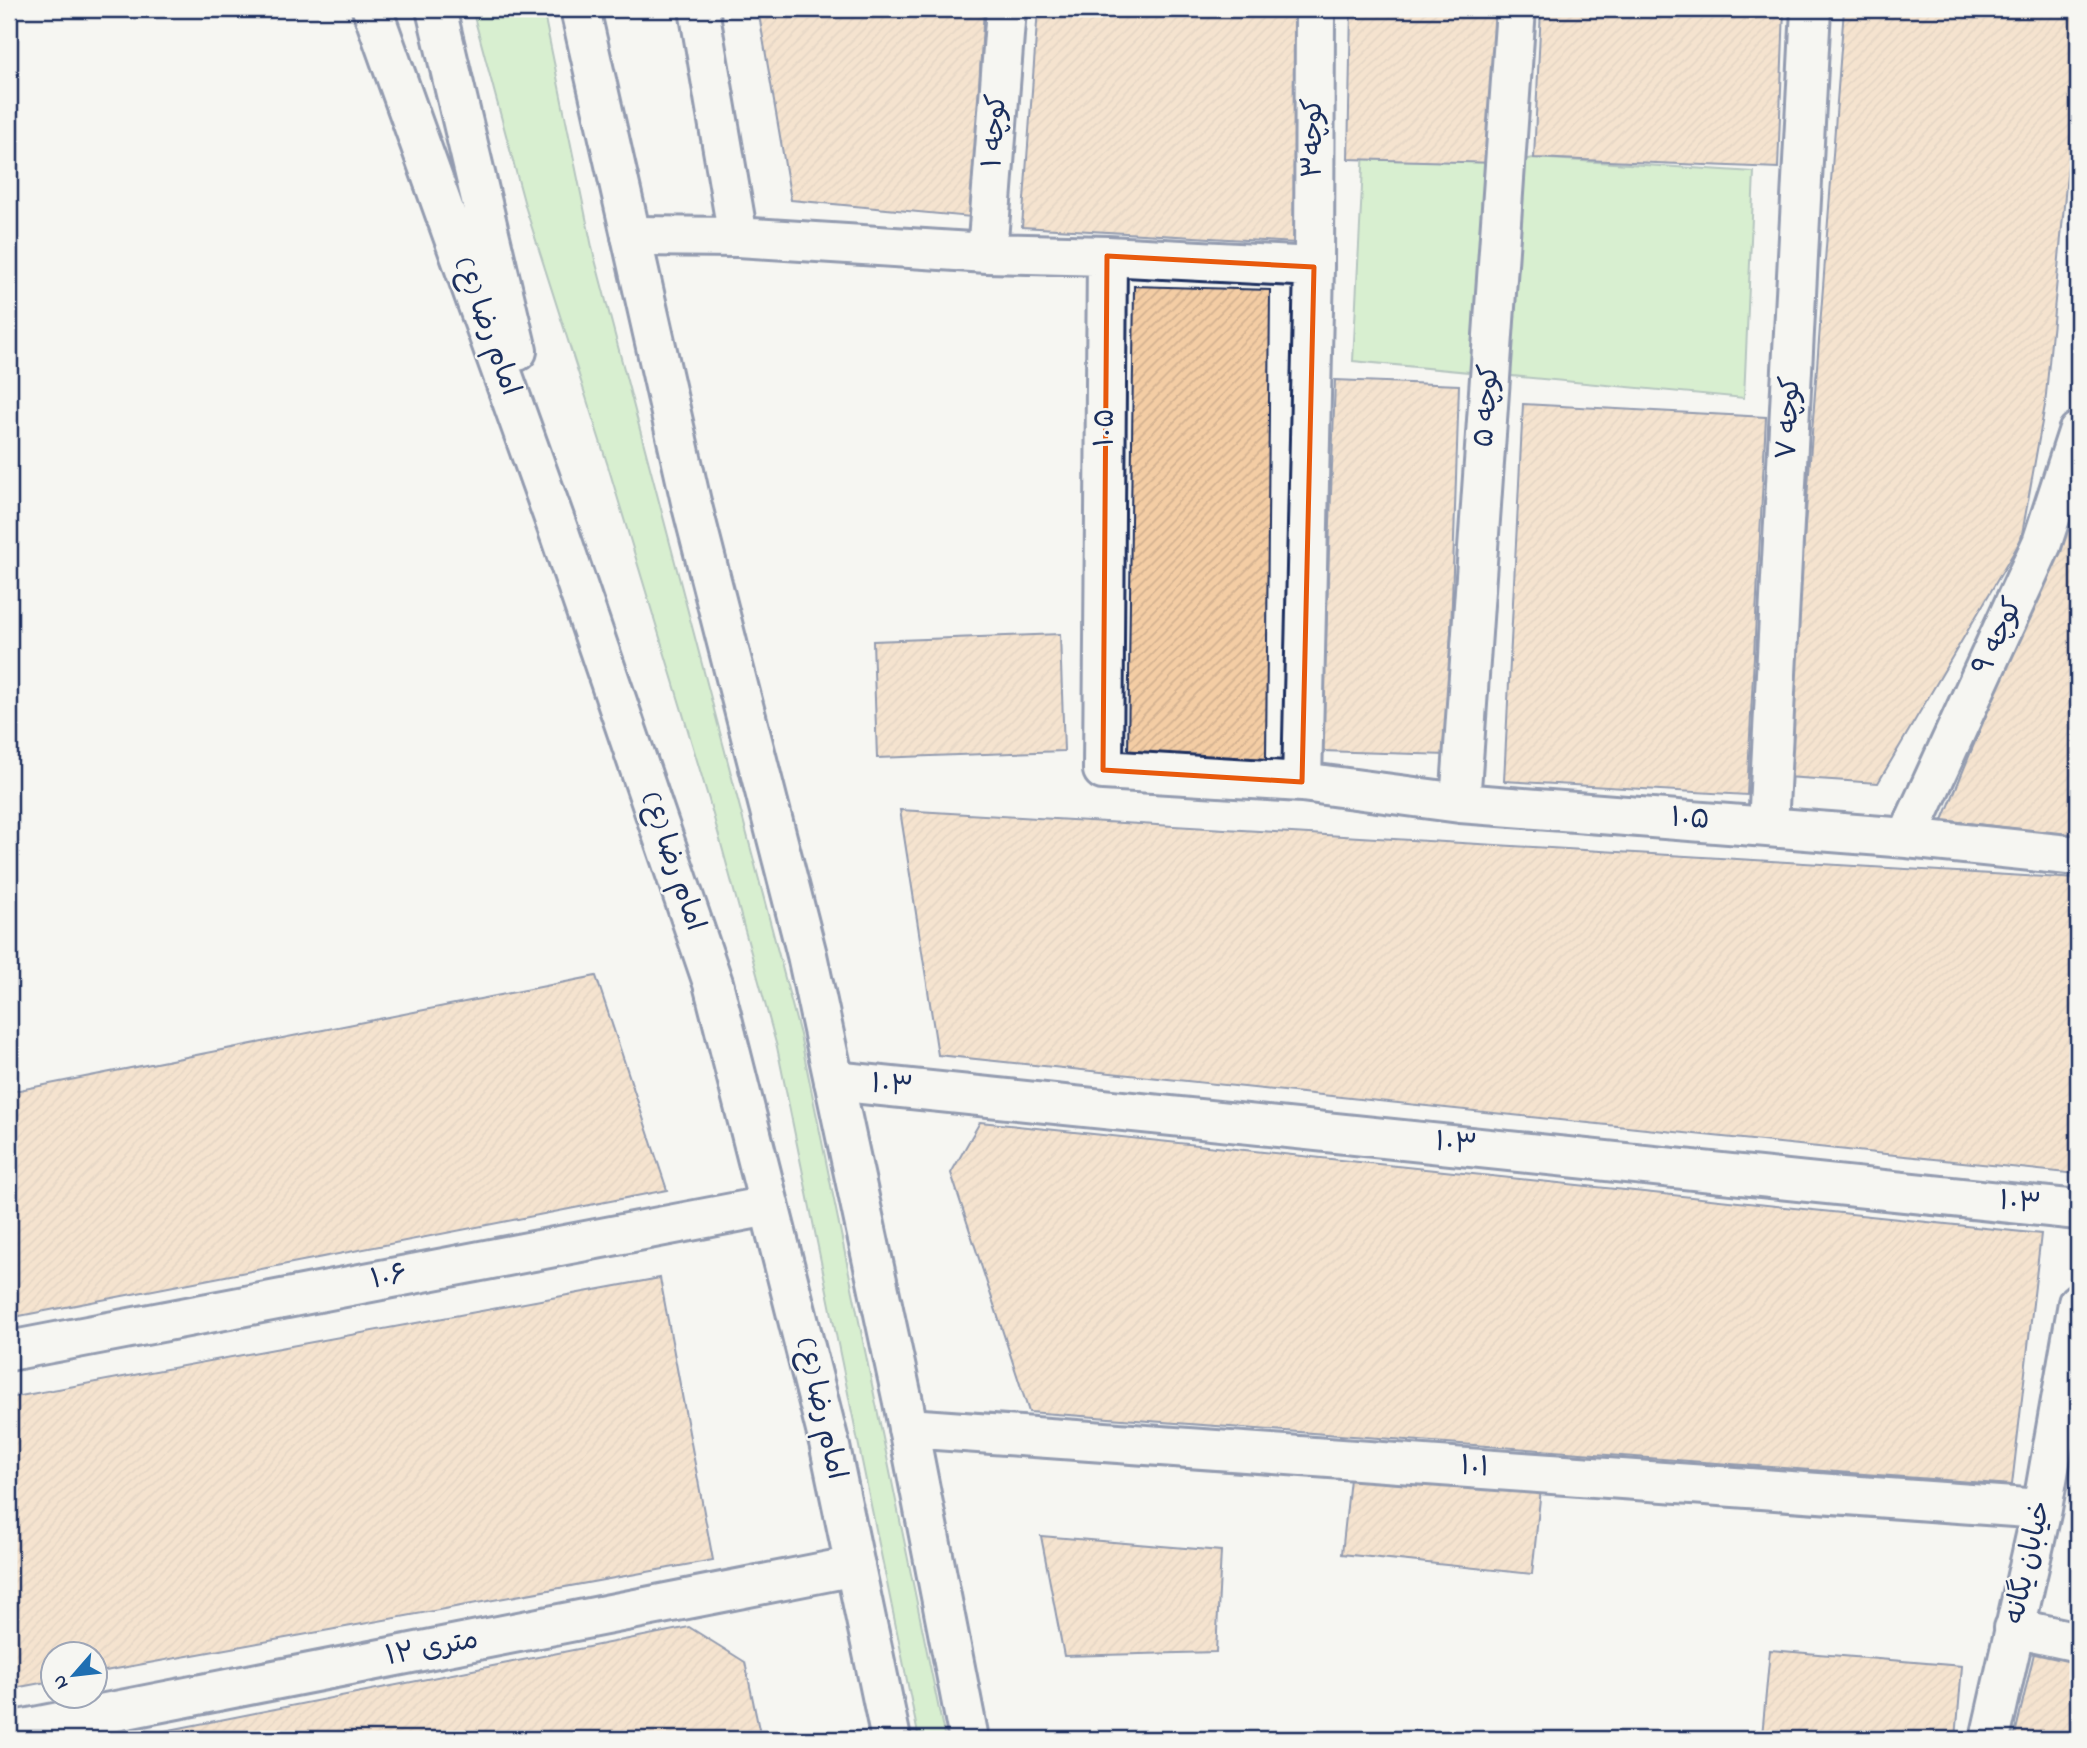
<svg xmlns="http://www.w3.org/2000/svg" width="2087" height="1748" font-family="'Indie Flower','Playpen Sans Arabic',sans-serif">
	<defs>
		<pattern id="building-hatch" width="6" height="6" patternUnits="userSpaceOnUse" patternTransform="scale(1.75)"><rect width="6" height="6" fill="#f4cda4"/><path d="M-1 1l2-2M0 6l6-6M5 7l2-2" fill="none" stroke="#d1b090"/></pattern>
	</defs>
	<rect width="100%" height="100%" fill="#f6f6f2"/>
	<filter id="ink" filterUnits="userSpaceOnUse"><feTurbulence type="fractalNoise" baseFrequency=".0143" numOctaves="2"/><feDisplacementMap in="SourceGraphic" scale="14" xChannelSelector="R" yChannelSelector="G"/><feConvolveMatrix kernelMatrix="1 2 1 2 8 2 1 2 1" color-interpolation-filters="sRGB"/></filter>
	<g filter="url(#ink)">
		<path fill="#b4e6a6" stroke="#688a82" stroke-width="2" d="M472,9H543L593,252L800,1035L945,1739H919L777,1047L709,800L608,466L526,209Z
			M1364,148L1498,163L1534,158L1754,172L1744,398L1353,361Z"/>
		<path fill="url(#building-hatch)" stroke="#1b2f5e" stroke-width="2" d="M758,9H984L971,217L791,200Z
			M1038,9H1297L1296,243L1022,227Z
			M1351,9H1501L1498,163L1348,159Z
			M1541,9H1784L1778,168L1534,158Z
			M1844,9H2078V59L2045,405L2021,540L1878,783L1786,777Z
			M1134,286L1270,290L1266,759L1128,755Z
			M1335,380L1459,385L1447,755L1322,751Z
			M1523,404L1766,417L1747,795L1504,781Z
			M2078,490V836L1943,820Z
			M1060,634L1064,751L877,758L873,641Z
			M900,810L2078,879L2077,1174L938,1055Z
			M596,976L667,1190L9,1318V1092Z
			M980,1122L2041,1234L2012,1485L1029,1412L951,1173Z
			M660,1278L713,1560L94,1673V1654H52V1681L9,1689V1398Z
			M1351,1469L1541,1489L1532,1574L1342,1554Z
			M1041,1536L1221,1551L1216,1652L1064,1656Z
			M689,1627L745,1662L761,1739H124Z
			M2035,1649L2078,1659V1739H2014Z
			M1770,1650L1962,1666L1956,1739H1803L1762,1736Z"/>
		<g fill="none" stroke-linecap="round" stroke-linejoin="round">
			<g stroke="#1b2f5e" stroke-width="44">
				<path id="street" d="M699,9L738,237
					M1315,9L1314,267L1302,782L1460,803L1907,838L2078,856
					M631,236L738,237L987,253L1107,256L1314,267
					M987,253L1006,9
					M1107,256L1103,770L1302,782
					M1460,803L1516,9
					M1768,826L1811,9
					M1907,838L2042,543L2078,432
					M834,1081L2078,1210
					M9,1351L769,1206
					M908,1428L2042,1509
					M2014,1628L2078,1642
					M9,1732L855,1566
					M1990,1739L2042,1509L2078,1303"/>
			</g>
			<g stroke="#1b2f5e" stroke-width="44">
				<path id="primary" d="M372,9L560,535L713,983L829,1442L891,1739
					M436,9L517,351
					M580,9L691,502L807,955L903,1402L969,1739"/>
			</g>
			<use href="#street" stroke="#f6f6f2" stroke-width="38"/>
			<use href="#primary" stroke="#f6f6f2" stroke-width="38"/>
		</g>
	</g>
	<path d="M0 0H2087V1748H0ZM1107,256L1314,267L1302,782L1103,770Z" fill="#f6f6f2" fill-opacity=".55" fill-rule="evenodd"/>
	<path fill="none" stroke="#e8590c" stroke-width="5" stroke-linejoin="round" d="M1107,256L1314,267L1302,782L1103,770Z"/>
	<g text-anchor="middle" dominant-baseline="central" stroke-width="5" stroke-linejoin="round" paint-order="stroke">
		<g font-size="28" fill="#1b2f5e" stroke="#f6f6f2">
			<text transform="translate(996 131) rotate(-86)">کوچه ۱</text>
			<text transform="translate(1314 138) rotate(-90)">کوچه۳</text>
			<text transform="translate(486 327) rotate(70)">امام رضا (ع)</text>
			<text transform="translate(1488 406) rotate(-86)">کوچه ۵</text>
			<text transform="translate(1790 418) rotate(-87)">کوچه ۷</text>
			<text transform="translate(1106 428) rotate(-90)">۱۰۵</text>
			<text transform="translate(1999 637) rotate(-65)">کوچه ۹</text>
			<text transform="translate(1690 820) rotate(4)">۱۰۵</text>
			<text transform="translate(672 862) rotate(71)">امام رضا (ع)</text>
			<text transform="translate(892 1087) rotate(6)">۱۰۳</text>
			<text transform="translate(1456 1145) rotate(6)">۱۰۳</text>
			<text transform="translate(2020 1204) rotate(6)">۱۰۳</text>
			<text transform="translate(389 1278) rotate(-11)">۱۰۶</text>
			<text transform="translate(820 1409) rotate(77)">امام رضا (ع)</text>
			<text transform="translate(1475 1468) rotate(4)">۱۰۱</text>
			<text transform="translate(2029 1563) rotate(-77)">خیابان یگانه</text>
			<text transform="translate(432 1649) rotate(-11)">۱۲ متری</text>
		</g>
	</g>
	<rect width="2087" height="1748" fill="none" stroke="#f6f6f2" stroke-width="35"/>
	<rect x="18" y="18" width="2052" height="1713" fill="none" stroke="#1b2f5e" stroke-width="2.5" filter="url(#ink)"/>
	<g transform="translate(74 1675) rotate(242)"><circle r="33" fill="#f6f6f2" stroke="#9ea6b7" stroke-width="2"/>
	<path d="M0-5L12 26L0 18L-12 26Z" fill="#1f6fb2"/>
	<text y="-10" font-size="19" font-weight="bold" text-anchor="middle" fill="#1b2f5e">N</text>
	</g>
</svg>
